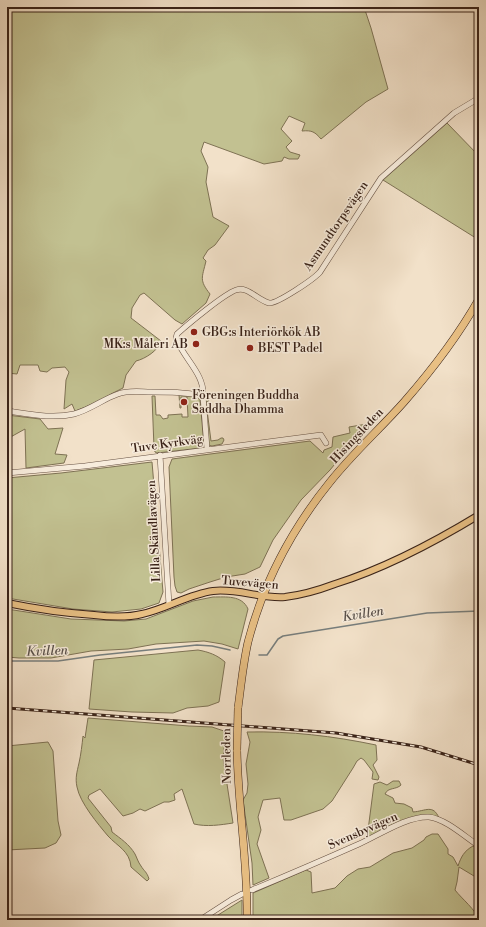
<svg xmlns="http://www.w3.org/2000/svg" width="486" height="927" font-family="'Libre Bodoni',serif">
	<rect width="100%" height="100%" fill="#f2e1c9"/>
	<filter id="stains"><feTurbulence type="fractalNoise" baseFrequency=".005" numOctaves="4"/><feColorMatrix values="0 0 0 0 .2 0 0 0 0 .09 0 0 0 0 .02 0 0 0 .5 -.17"/></filter>
	<radialGradient id="worn" r=".72"><stop offset=".6" stop-color="#630" stop-opacity="0"/><stop offset="1" stop-color="#630" stop-opacity=".3"/></radialGradient>
	<path fill="#c2c191" stroke="#7e7254" d="M7,7H364L371,28L388,89L366,102L321,139C315,132 312,130 302,131L305,123L289,116L281,129L292,141L286,147L290,152L300,155L298,159H289L284,157L282,161L264,164L204,142L201,151L208,167L206,182L213,217L229,226L215,245L208,250L203,258L206,261C202,278 199,280 210,294L206,303L182,324L175,320L144,293L140,295L132,308L131,318L161,341C159,350 145,359 136,361L126,375L123,388L111,394L103,399L86,407L75,411L72,404L64,409L66,380L69,372L65,367L52,368L47,372L40,371L38,365H20L17,374L7,373Z
		M447,123L479,156V240L383,180Z
		M179,395L197,397L200,400L204,445L201,448L157,453L155,452L154,448L152,396H155L156,415H160L163,419L168,418V415L182,414V417H188L187,397H181V408H180Z
		M207,398L209,401L206,402L211,441L218,440L221,438H223L224,440L222,444L212,446L208,445L205,399Z
		M7,415L40,419L48,429L63,428L55,454L67,455L64,463L26,468L25,429L7,439Z
		M373,423L353,442L330,470L301,500L273,540L260,567L245,574L226,577L210,582L189,589L181,593L177,592L175,586L174,577L169,467L172,459L310,441L323,453L324,450L332,447L333,437L350,433L349,427Z
		M152,462L163,592L159,603L141,609L112,612L73,609L7,598V478L61,473Z
		M213,597C226,597 242,595 248,609L238,649L222,644L204,641L156,644L128,649L91,651L51,658H19L7,657V609L71,619L124,621L146,619L193,601Z
		M198,650C209,652 217,655 225,662L219,702L208,706L187,708L173,713L132,712L89,709L94,660Z
		M88,718L189,726L212,727L224,731L225,740L223,758L233,823C220,825 207,827 194,824L182,789L174,794L175,800L169,802H164L145,811L140,809L133,813L123,816L100,789L89,795L88,798L111,827L112,832C121,839 129,844 135,854C137,858 138,862 141,866C144,871 147,872 149,879L147,881L131,867C130,851 117,846 108,836C98,824 80,803 77,787C75,778 77,772 79,763C81,754 82,745 83,736L85,738Z
		M247,732C290,731 333,736 376,745L377,760L373,765L379,777L378,780L372,779L373,772L364,760L361,758L357,761L353,768L332,801L323,809L291,820H284L280,798L263,800L258,817L261,830L257,844L269,878L253,885L252,863L243,800L247,793L248,784L246,764L250,742Z
		M48,742L53,751L58,821L61,835L56,843L45,848L7,850V746Z
		M393,781H399L401,785C396,790 388,787 385,794L393,798L395,803L404,804L412,808L413,812C426,811 433,804 439,818H416L367,838L374,784L380,782L387,785Z
		M432,834H438L448,849V854L453,857L458,866C461,857 464,851 473,846L479,850V879L459,867L457,882L455,890C462,899 476,910 479,920H253V893L306,870L311,872L312,893L335,888L347,876L358,869L370,867L393,853L412,848L424,840L426,837Z
		M242,900V920H210Z"/>
	<g fill="none" stroke-linecap="round" stroke-linejoin="round">
		<path stroke="#777e7d" stroke-width="1.5" d="M259,655H267L278,639L283,636L427,613L479,611
			M7,661H58L100,655L197,645L212,646L230,650"/>
		<g stroke="#675244" stroke-width="6">
			<path id="minor" d="M203,396C205,374 183,358 176,338L177,334C187,325 224,294 236,290C248,286 257,300 269,303C277,304 314,279 320,272L381,178L454,113L479,98
				M7,411C29,414 52,419 74,414C90,410 103,399 118,394C128,390 141,392 151,392C169,392 185,392 203,396L207,449
				M160,455L169,605
				M7,473L85,466L321,435L326,443
				M252,890C288,875 323,860 359,844C379,835 407,816 429,817C446,819 465,837 479,846
				M200,920L231,900L242,894"/>
		</g>
		<g stroke="#392218" stroke-width="8">
			<path id="major" d="M7,603C36,609 64,613 94,615C110,617 126,618 142,614C166,609 189,594 213,591C237,588 261,599 285,597C302,595 319,590 335,584C386,568 433,543 479,515"/>
		</g>
		<g stroke="#392218" stroke-width="8">
			<path id="highway" d="M238,708C241,686 243,664 248,642C263,584 292,529 330,482C353,453 380,429 404,402C432,370 458,336 479,299
				M237,750C238,807 248,863 247,920"/>
		</g>
		<use href="#minor" stroke="#f7ecdc" stroke-width="5"/>
		<use href="#major" stroke="#e9c084" stroke-width="6"/>
		<use href="#highway" stroke="#e9c084" stroke-width="7"/>
		<g stroke="#392218" stroke-width="3">
			<path id="rail" d="M7,708L336,733L421,747L479,765"/>
		</g>
		<use href="#rail" stroke="#f7ecdc" stroke-width="1.5" stroke-dasharray="4.5" stroke-linecap="butt"/>
		<g stroke="#392218" stroke-width="8" stroke-linecap="butt">
			<path id="highway-bridge" d="M237,750L238,708"/>
		</g>
		<use href="#highway-bridge" stroke="#e9c084" stroke-width="7"/>
	</g>
	<g fill="#8f2418" stroke="#f7ecdc" stroke-width="1.5">
		<circle cx="194" cy="332" r="4"/>
		<circle cx="196" cy="344" r="4"/>
		<circle cx="250" cy="348" r="4"/>
		<circle cx="184" cy="402" r="4"/>
	</g>
	<g text-anchor="middle" dominant-baseline="central" stroke-width="3" stroke-linejoin="round" paint-order="stroke">
		<g font-size="12" fill="#392218" stroke="#f7ecdc">
			<text transform="translate(336 226) rotate(-56)">Asmundtorpsvägen</text>
			<text transform="translate(357 436) rotate(-47)">Hisingsleden</text>
			<text transform="translate(167 444) rotate(-8)">Tuve Kyrkväg</text>
			<text transform="translate(154 531) rotate(-93)">Lilla Skändlavägen</text>
			<text transform="translate(250 583) rotate(5)">Tuvevägen</text>
			<text transform="translate(227 756) rotate(-91)">Norrleden</text>
			<text transform="translate(363 831) rotate(-24)">Svensbyvägen</text>
		</g>
		<g font-size="12" fill="#392218" stroke="#f7ecdc" text-anchor="start">
			<text x="202" y="332">GBG:s Interiörkök AB</text>
			<text x="188" y="344" text-anchor="end">MK:s Måleri AB</text>
			<text x="258" y="348">BEST Padel</text>
			<text x="192" y="395">Föreningen Buddha<tspan x="192" dy="14">Saddha Dhamma</tspan></text>
		</g>
		<g font-size="13" font-style="italic" fill="#58504b" stroke="#f7ecdc">
			<text transform="translate(363 614) rotate(-9)">Kvillen</text>
			<text transform="translate(47 651) rotate(-2)">Kvillen</text>
		</g>
	</g>
	<rect width="486" height="927" fill="none" stroke="#f2e1c9" stroke-width="24"/>
	<rect x="8" y="8" width="470" height="911" fill="none" stroke="#392218" stroke-width="2"/>
	<rect x="12" y="12" width="462" height="903" fill="none" stroke="#392218"/>
	<rect width="100%" height="100%" filter="url(#stains)"/>
	<rect width="100%" height="100%" fill="url(#worn)"/>
</svg>
